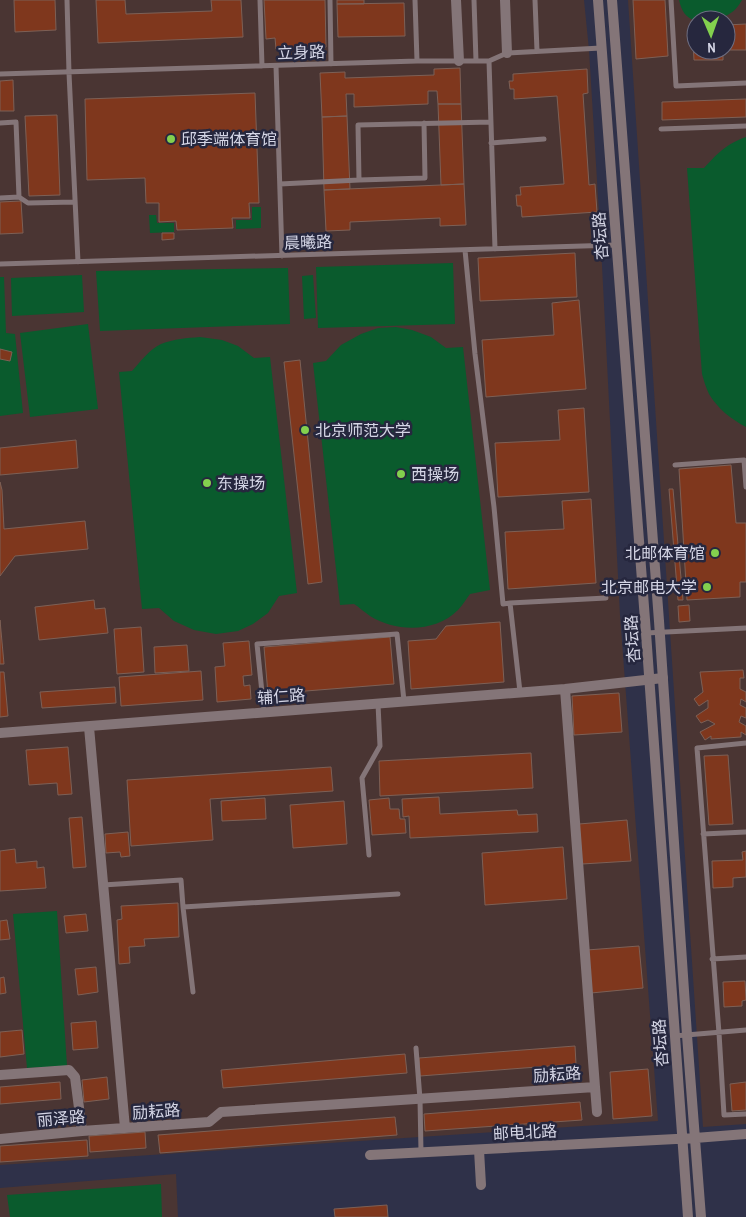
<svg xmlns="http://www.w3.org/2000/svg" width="746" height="1217" font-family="'Archivo Narrow','Noto Sans SC',sans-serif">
	<rect width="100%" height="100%" fill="#2f3149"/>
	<path fill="#4a3533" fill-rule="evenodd" d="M0,0H584L589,50L601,246L620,615L658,1121L0,1165Z
		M628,0H746V1124L703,1127ZM696,20H726V50H696Z
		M176,1174L178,1217H0V1188Z"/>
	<path fill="#0a5b2d" d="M679,0H742C732,19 715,20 696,20V21C685,17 682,12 679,0Z
		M746,137V427C731,419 718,409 709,394C706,388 704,381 702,374L687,168H704C718,153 726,144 746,137Z
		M252,207H261V228L236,229V220H252Z
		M149,215H156L157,223H174V232L150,233Z
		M453,263L455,324L318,328L316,267Z
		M288,268L290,324L100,331L96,271Z
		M82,275L84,312L12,316L11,278Z
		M313,275L316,318L304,319L302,276Z
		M0,277H4L6,333L15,334L23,413L0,416Z
		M88,324L98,409L30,417L20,333Z
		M396,327L412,330L431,337L446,348L463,347L490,590L470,594C466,599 463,605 458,610C435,633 396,632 370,616C364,612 359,607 354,604L340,605L313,363L326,361L341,345L361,334L378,328Z
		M200,337L222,340L238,346L254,358L270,357L297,593L279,596L268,613L253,624L238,631L216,634L194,630L174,621L159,608L142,609L119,372L132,371C140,362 150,349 161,344C174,339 187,338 200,337Z
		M57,911L67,1066L27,1068L13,914Z
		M161,1184L162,1217H10L7,1195Z"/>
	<path fill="#7f371d" stroke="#7d6056" d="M14,0H55L56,30L15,32Z
		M96,0H125L126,14L212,11L211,0H241L243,37L98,43Z
		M264,0H325L326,47L276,49L275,38L266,39Z
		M337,0H364V4H337Z
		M633,0H665L668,56L636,59Z
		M404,3L405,36L338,37L337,4Z
		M746,24V50H726V25Z
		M693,42H696V50H723V60H694Z
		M460,68L461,104H438L437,91H428V104L354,107V94H346L347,116L322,117L320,73L345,72V78L434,75V69Z
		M587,69L588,93L583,94L589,185L595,184L597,212L522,217L521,206H517L516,195H521L520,187L564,184L557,96L514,99V89H510L509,81H513V74Z
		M13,80L14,111H0V81Z
		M255,93L259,203H249L250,218H232L233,228L177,230L176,221L159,222V203H146L145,178L87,180L85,99Z
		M746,99V117L662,120V102Z
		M438,104H461L464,184L441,185Z
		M57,115L60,195L29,196L25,116Z
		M347,116L350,189L324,190L322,117Z
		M464,184L466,225L440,226V218L350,222V230L326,231L324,190Z
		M21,201L23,233L0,234V202Z
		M162,233H174V239L162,240Z
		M575,253L577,297L480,301L478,258Z
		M579,300L586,389L486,397L482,340L554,335L552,303Z
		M0,349L12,352L10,361L0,359Z
		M300,360L322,582L308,584L284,362Z
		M584,408L589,492L498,497L495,443L560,440L558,410Z
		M76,440L78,468L0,475V448Z
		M731,465L736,523H746V582H740V597L687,600L679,469Z
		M0,482L2,490L4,529L85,521L88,549L15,556L0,576Z
		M669,489H673L683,600H678Z
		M591,499L596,583L508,589L505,532L564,529L562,501Z
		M94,600L95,609L105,608L108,633L39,640L35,607Z
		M689,605L690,621L679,622L678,606Z
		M0,620L4,664H0Z
		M500,622L504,682L411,689L408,641L436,639L446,626Z
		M141,627L144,672L117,674L114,629Z
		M390,637L394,684L268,694L264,647Z
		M249,641L252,675L243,676L244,686L250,685L251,699L217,702L215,667L225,666L223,643Z
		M187,645L189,671L155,673L154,647Z
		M743,670L744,678H740V689L746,692V702L741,699L740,705L746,708V718L741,716L739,722L746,726V735L741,732V737L711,739V736L705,740L700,732L715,724L708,720L701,723L696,716L708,708V700L699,706L694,699L703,692L700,672Z
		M201,671L203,700L121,706L119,677Z
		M0,672H4L8,716L0,717Z
		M115,687L116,703L42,708L40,692Z
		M619,693L622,732L574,735L572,696Z
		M68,747L72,794L58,795L57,783L29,785L26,750Z
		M531,753L533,788L380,796L379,761Z
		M728,755L733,824L709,825L704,756Z
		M331,767L333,791L210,799L213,840L131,846L127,780Z
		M439,797L440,814L517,810L518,815L537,814L538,832L410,838L409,816L403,817L402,799Z
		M265,798L266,819L222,821L221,801Z
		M389,798L390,809H399L400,819H405L406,833L372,835L369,800Z
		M344,801L347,844L293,848L290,805Z
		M82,817L86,867L73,868L69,818Z
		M627,820L631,861L582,864L579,824Z
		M128,832L130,856L121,857L120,852L106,853L105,834Z
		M563,847L567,899L485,905L482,853Z
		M15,849L16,863L37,861V868L44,867L46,888L0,891V851Z
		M746,851V877L733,878V887L713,888L712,861L743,860L742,852Z
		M178,903L179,937L144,939L145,946L129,947L130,963L119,964L117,920L122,919L121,906Z
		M86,914L88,931L66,933L64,916Z
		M7,920L10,939L0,940V921Z
		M639,946L643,988L591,993L587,950Z
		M96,967L98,992L78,995L75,969Z
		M4,977L6,993L0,994V978Z
		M745,981L746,1000L742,1001V1006L724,1007L723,982Z
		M96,1021L98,1048L73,1050L71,1023Z
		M22,1030L24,1054L0,1057V1032Z
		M575,1046L576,1064L420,1076L419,1058Z
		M405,1054L407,1073L223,1088L221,1070Z
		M648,1069L652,1116L613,1119L610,1072Z
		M107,1077L109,1099L84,1102L82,1080Z
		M60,1082L61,1099L0,1104V1087Z
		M746,1082V1110L732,1111L730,1084Z
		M580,1102L582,1120L425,1131L424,1114Z
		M395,1117L397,1135L160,1153L158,1135Z
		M145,1132L146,1148L90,1152L89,1136Z
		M87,1140L88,1156L0,1162V1146Z
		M387,1205L388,1217H335L334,1209Z"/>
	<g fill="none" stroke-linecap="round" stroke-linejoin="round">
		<path stroke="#847578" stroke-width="5" d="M67,0L69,73L78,262
			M260,0L262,66
			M330,0L331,64
			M415,0L417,61
			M474,0L476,61
			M535,0L537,51
			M671,0L676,86L746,83
			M489,61L495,249
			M276,66L282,256
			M0,74L417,61H489L507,53L601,48
			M0,123L16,122L19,197L0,198
			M661,129L746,126
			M491,143L544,139
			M359,180L425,178L424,123
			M280,184L359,180L358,125L491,122
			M19,197L28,203L75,202
			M465,250L475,354L494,507L503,604L510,603L520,692
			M0,264L616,245
			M675,465L744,460L746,487
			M510,603L606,598
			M646,633L746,628
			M264,712L257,644L397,634L404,701
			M746,743L697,748L719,1033L724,1115L746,1114
			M703,834L746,832
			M369,855L362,778L380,746L378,704
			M103,885L181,880L183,907L398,894
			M183,907L193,992
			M712,959L746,957
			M674,1036L746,1030
			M416,1048L420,1099L421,1152"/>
		<path stroke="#847578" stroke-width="10" d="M456,0L459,61
			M505,0L507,53
			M89,727L125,1128
			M0,733L565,689L663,678
			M0,1075L69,1070L75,1077L82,1131
			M595,1087L597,1112
			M0,1139L82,1131L209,1122L221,1112L595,1087L565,689
			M479,1150L481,1185"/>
		<path stroke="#847578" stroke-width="10" d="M598,0L646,633L688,1217
			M612,0L659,621L687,1035L701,1217
			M370,1155L695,1138L746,1134"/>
	</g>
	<g fill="#83d04e" stroke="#26273e" stroke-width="2">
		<circle cx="171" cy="139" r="5"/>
		<circle cx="305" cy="430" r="5"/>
		<circle cx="401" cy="474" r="5"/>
		<circle cx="207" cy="483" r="5"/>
		<circle cx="715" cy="553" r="5"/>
		<circle cx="707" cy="587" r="5"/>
	</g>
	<g text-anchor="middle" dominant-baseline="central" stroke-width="5" stroke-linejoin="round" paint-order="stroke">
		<g font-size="16" fill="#d5d6e6" stroke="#26273e">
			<text transform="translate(301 52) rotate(-2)">立身路</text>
			<text transform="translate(600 236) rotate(-94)">杏坛路</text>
			<text transform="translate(308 242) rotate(-2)">晨曦路</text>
			<text transform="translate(632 639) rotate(-94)">杏坛路</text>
			<text transform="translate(281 696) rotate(-4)">辅仁路</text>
			<text transform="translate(660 1043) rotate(-94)">杏坛路</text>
			<text transform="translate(557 1074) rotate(-4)">励耘路</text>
			<text transform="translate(156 1111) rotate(-4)">励耘路</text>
			<text transform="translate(61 1118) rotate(-5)">丽泽路</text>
			<text transform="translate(525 1132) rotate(-3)">邮电北路</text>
		</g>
		<g font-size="16" fill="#d5d6e6" stroke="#26273e" text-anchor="start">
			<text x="181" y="139">邱季端体育馆</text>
			<text x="315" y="430">北京师范大学</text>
			<text x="411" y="474">西操场</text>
			<text x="217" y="483">东操场</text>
			<text x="705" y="553" text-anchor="end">北邮体育馆</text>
			<text x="697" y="587" text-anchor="end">北京邮电大学</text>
		</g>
	</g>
	<g transform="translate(711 35) rotate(178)"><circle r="24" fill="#26273e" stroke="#6c6d81"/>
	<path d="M0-4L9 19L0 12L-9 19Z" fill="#83d04e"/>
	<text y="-8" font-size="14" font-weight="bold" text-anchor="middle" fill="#d5d6e6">N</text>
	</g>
</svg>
